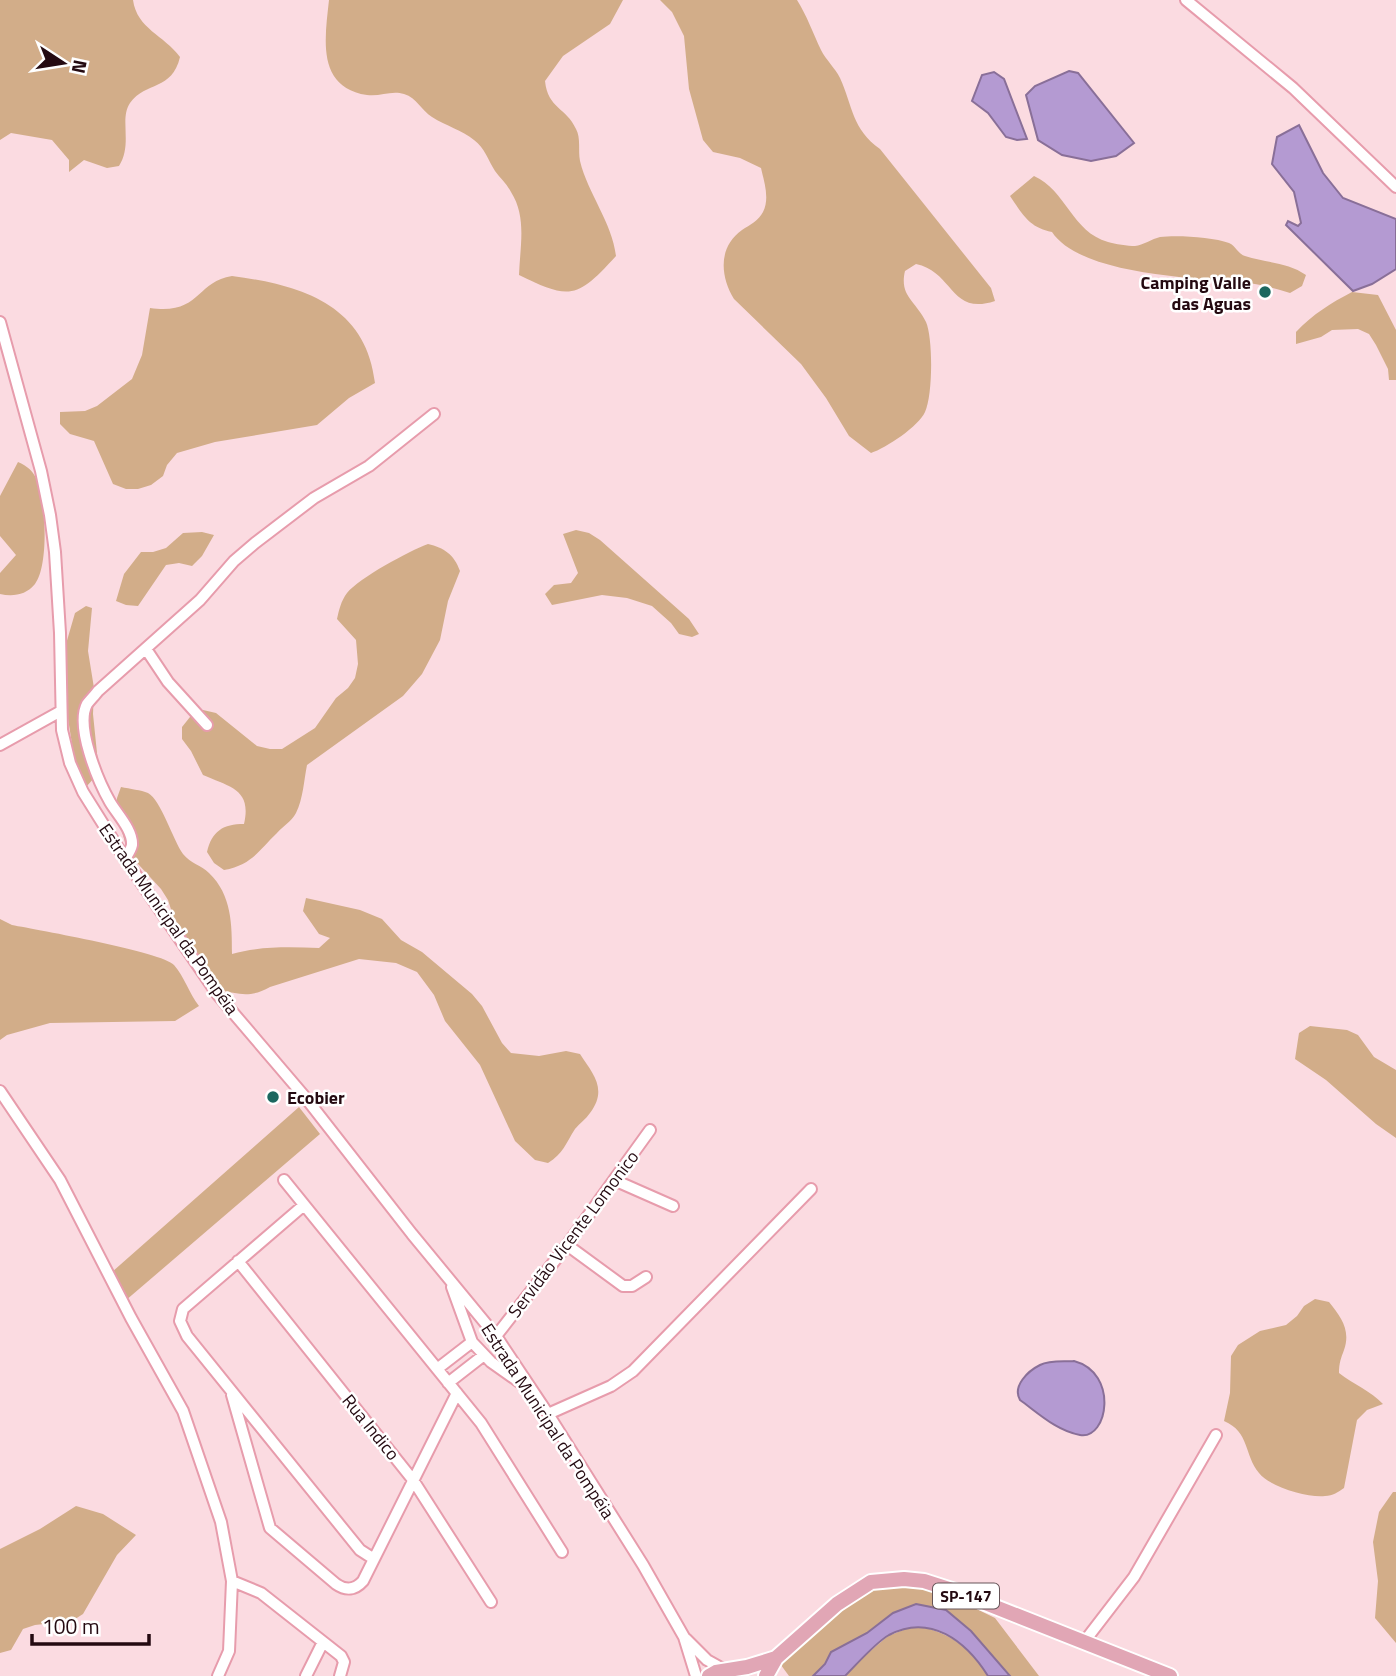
<svg xmlns="http://www.w3.org/2000/svg" width="1396" height="1676" font-family="'Titillium Web',sans-serif">
	<rect width="100%" height="100%" fill="#fbdbe1"/>
	<path fill="#d2ad89" d="M0,0H133C137,29 164,35 180,57C172,91 146,81 130,103C119,119 133,144 119,166L107,168L84,160L69,172V160L52,140L11,133L0,140Z
		M329,0H623L610,24L563,56L545,81C548,109 566,107 576,129C581,138 578,150 580,161C588,194 612,222 616,256C577,299 570,300 519,275C520,246 527,217 511,192C507,184 500,178 495,171C488,160 485,148 474,140C462,130 446,126 432,117C421,110 417,98 404,94C391,90 380,97 367,95C316,87 325,38 329,0Z
		M660,0H797C807,16 813,33 821,50C826,60 835,68 840,78C853,107 852,129 880,149L991,288L995,301C950,316 954,272 916,264L905,271C899,296 916,301 926,322C933,338 933,395 925,412C919,426 886,448 871,453L849,436L826,398L801,364L734,299C720,276 718,247 742,230C750,225 759,220 763,212C770,198 764,182 761,168L740,158L713,152L703,140L689,89L684,36L672,12Z
		M1034,176C1066,190 1072,232 1108,242C1115,244 1128,246 1135,246C1143,245 1152,239 1160,237C1177,235 1213,237 1229,243C1236,246 1238,254 1245,256C1266,263 1288,262 1306,275L1302,286L1290,293C1277,289 1263,285 1249,283C1200,278 1081,276 1052,232C1029,227 1023,215 1010,196Z
		M232,276C300,285 366,304 375,383L349,398L317,425L215,442L177,453L167,465L163,476L151,485L138,489H126L113,484L94,441L70,434L60,424V412L85,411L97,406L132,379L142,355L150,308C201,315 195,282 232,276Z
		M1352,292L1378,295L1396,330V380H1389L1388,369L1376,345L1369,334L1358,329L1332,330L1321,337L1296,344V332C1313,314 1331,303 1352,292Z
		M18,462C27,466 34,471 37,481C46,501 49,566 35,584C26,595 13,597 0,594V573L16,555L0,536V496Z
		M576,530L589,533L600,540L689,619L699,634L692,637L679,634L671,623L652,606L627,598L602,595L552,605L545,594L554,585L571,583L578,573L563,534Z
		M202,532L214,535L202,556L192,566L179,563L166,565L138,606L126,605L116,601L124,574L141,552H153L166,548L183,533Z
		M428,544C444,548 454,554 460,571L448,601L440,640L422,674L403,696L307,765C304,780 303,799 296,813C291,822 283,826 277,833C259,850 252,865 224,870L214,863L207,852C212,831 223,824 244,824C252,789 230,787 203,775L191,751L182,739V727L190,717L203,710L216,713L257,746L270,749H282L315,728L336,698L348,688L355,678L358,664L356,640L337,619C339,610 341,601 347,593C359,578 409,551 428,544Z
		M86,606L92,608L88,651L94,688L93,714L98,763L95,777L86,787L75,763L66,706V644L75,613Z
		M121,787C130,789 141,790 148,793C161,800 173,840 183,854C191,864 201,865 209,873C232,895 232,925 232,954C259,946 290,947 319,948L330,938L319,934L303,911L306,898L360,910L382,919L401,940L422,952L472,994L482,1006L502,1043L511,1053L539,1056L566,1051L580,1054C593,1074 608,1089 590,1113C586,1119 580,1123 575,1129C566,1143 563,1154 548,1163L535,1160L515,1141L480,1065L445,1021L434,995L417,972L396,963L359,959L270,987C251,998 239,994 219,990L176,925L168,900L161,889L128,853L116,810L117,798Z
		M0,919L12,925C38,930 163,952 174,965C184,976 189,993 199,1006L175,1021L50,1023L7,1035L0,1040Z
		M1310,1026L1347,1030L1358,1035L1374,1057L1396,1070V1138L1376,1124L1326,1080L1295,1059L1299,1033Z
		M299,1107L320,1134L125,1301L112,1272Z
		M1315,1299L1329,1302C1341,1317 1351,1330 1344,1350C1341,1358 1339,1363 1339,1373C1353,1384 1371,1391 1383,1404L1367,1410L1357,1420L1344,1488C1338,1492 1333,1496 1325,1496C1308,1498 1270,1487 1259,1473C1244,1455 1250,1432 1224,1421L1230,1393L1231,1356L1238,1345L1260,1331L1286,1325L1297,1316L1304,1306Z
		M1393,1492H1396V1643L1375,1618L1378,1581L1373,1542L1379,1512Z
		M76,1506L103,1514L136,1535L117,1555L83,1614L72,1621L35,1625L23,1629L11,1650L0,1653V1549L40,1529Z
		M884,1587H906L928,1590L952,1597L995,1618L1039,1676H1010L971,1631L893,1613L867,1633L831,1652L825,1664L813,1676H789L778,1661L862,1592Z
		M916,1625C953,1635 967,1645 989,1676H841L888,1636Z"/>
	<path fill="#b49ad2" stroke="#896f98" stroke-width="2" d="M1069,71L1078,73L1134,143L1116,156L1091,161L1062,155L1038,140L1026,95L1035,86Z
		M994,72L1004,79L1027,139L1017,140L1006,137L988,113L972,101L982,75Z
		M1299,125L1323,173L1343,198L1396,219V269L1372,284L1353,291L1286,225L1288,221L1298,226L1301,223L1294,192L1272,164L1277,137Z
		M1074,1361C1119,1373 1108,1440 1080,1435C1057,1431 1038,1413 1020,1400C1012,1386 1028,1371 1040,1365C1050,1360 1064,1362 1074,1361Z
		M916,1604L946,1610L971,1631L1010,1676H988C966,1641 930,1613 889,1635C875,1643 857,1664 845,1676H813L825,1664L831,1652L867,1633L893,1613Z"/>
	<g fill="none" stroke-linecap="round" stroke-linejoin="round">
		<g stroke="#e79cac" stroke-width="14">
			<path id="minor" d="M1186,0L1293,88L1396,187
				M0,322L41,471L50,515L55,552L60,633L62,730L70,763L83,792L125,859L218,995L305,1097L412,1234L496,1336L548,1414L643,1565L684,1637L696,1676
				M146,649L168,682L207,725
				M0,745L61,711
				M125,859C128,854 131,850 132,845C133,830 117,814 110,802C98,781 75,726 87,704C90,700 95,695 98,691L200,600L234,561L255,543L314,498L369,466L434,414
				M0,1091L60,1180L131,1318L183,1411L221,1522L232,1581L229,1651L218,1676
				M284,1180L481,1423L562,1552
				M614,1180L673,1206
				M304,1205L183,1309L180,1321L187,1336L360,1550L374,1559
				M567,1245L623,1286H632L646,1277
				M238,1261L413,1480L491,1602
				M452,1287L472,1342L491,1362L525,1386
				M496,1336L567,1245L650,1130
				M437,1369L472,1342
				M448,1383L484,1355
				M232,1395L270,1528L336,1584C346,1591 355,1590 363,1581L457,1393
				M548,1414L611,1386L633,1371L811,1189
				M232,1581L261,1593L341,1656L344,1662L340,1676
				M686,1639L707,1660L725,1670
				M1084,1642L1134,1577L1216,1435
				M306,1676L323,1642"/>
		</g>
		<g stroke="#fff" stroke-width="18">
			<path id="major" d="M709,1676L716,1672L747,1667L776,1658
				M766,1676L776,1658L837,1604L871,1582L904,1579L924,1581L955,1591L1170,1676"/>
		</g>
		<use href="#minor" stroke="#fff" stroke-width="10"/>
		<use href="#major" stroke="#e1a6b5" stroke-width="14"/>
	</g>
	<g fill="#1c675f" stroke="#fff" stroke-width="2.5">
		<circle cx="1265" cy="292" r="7"/>
		<circle cx="273" cy="1097" r="7"/>
	</g>
	<g text-anchor="middle" dominant-baseline="central" stroke-width="5" stroke-linejoin="round" paint-order="stroke">
		<rect fill="#fff" stroke="#665458" stroke-width="2" x="933" y="1583.5" width="66" height="25" rx="5"/>
		<g font-size="16" font-weight="bold" fill="#240a11">
			<text x="966" y="1596">SP-147</text>
		</g>
		<g font-size="18" font-weight="bold" fill="#240a11" stroke="#fff" text-anchor="end">
			<text x="1251" y="282">Camping Valle<tspan x="1251" dy="21">das Aguas</tspan></text>
			<text x="287" y="1097" text-anchor="start">Ecobier</text>
		</g>
		<g font-size="18" fill="#240a11" stroke="#fff">
			<text transform="translate(169 919) rotate(55)">Estrada Municipal da Pompéia</text>
			<text transform="translate(573 1234) rotate(-53)">Servidão Vicente Lomonico</text>
			<text transform="translate(548 1421) rotate(57)">Estrada Municipal da Pompéia</text>
			<text transform="translate(371 1427) rotate(51)">Rua Indico</text>
		</g>
	</g>
	<g transform="translate(63 63) rotate(102)" stroke="#ffffff" stroke-width="5" paint-order="stroke">
	<path d="M0-5L12 26L0 18L-12 26Z" fill="#240a11"/>
	<text y="-10" font-size="19" font-weight="bold" text-anchor="middle" fill="#240a11">N</text>
	</g>
	<path d="M32 1634v10h117v-10" fill="none" stroke="#240a11" stroke-width="3.5"/>
	<text x="42" y="1634" font-size="21" fill="#240a11" stroke="#ffffff" stroke-width="5" paint-order="stroke">100 m</text>
</svg>
